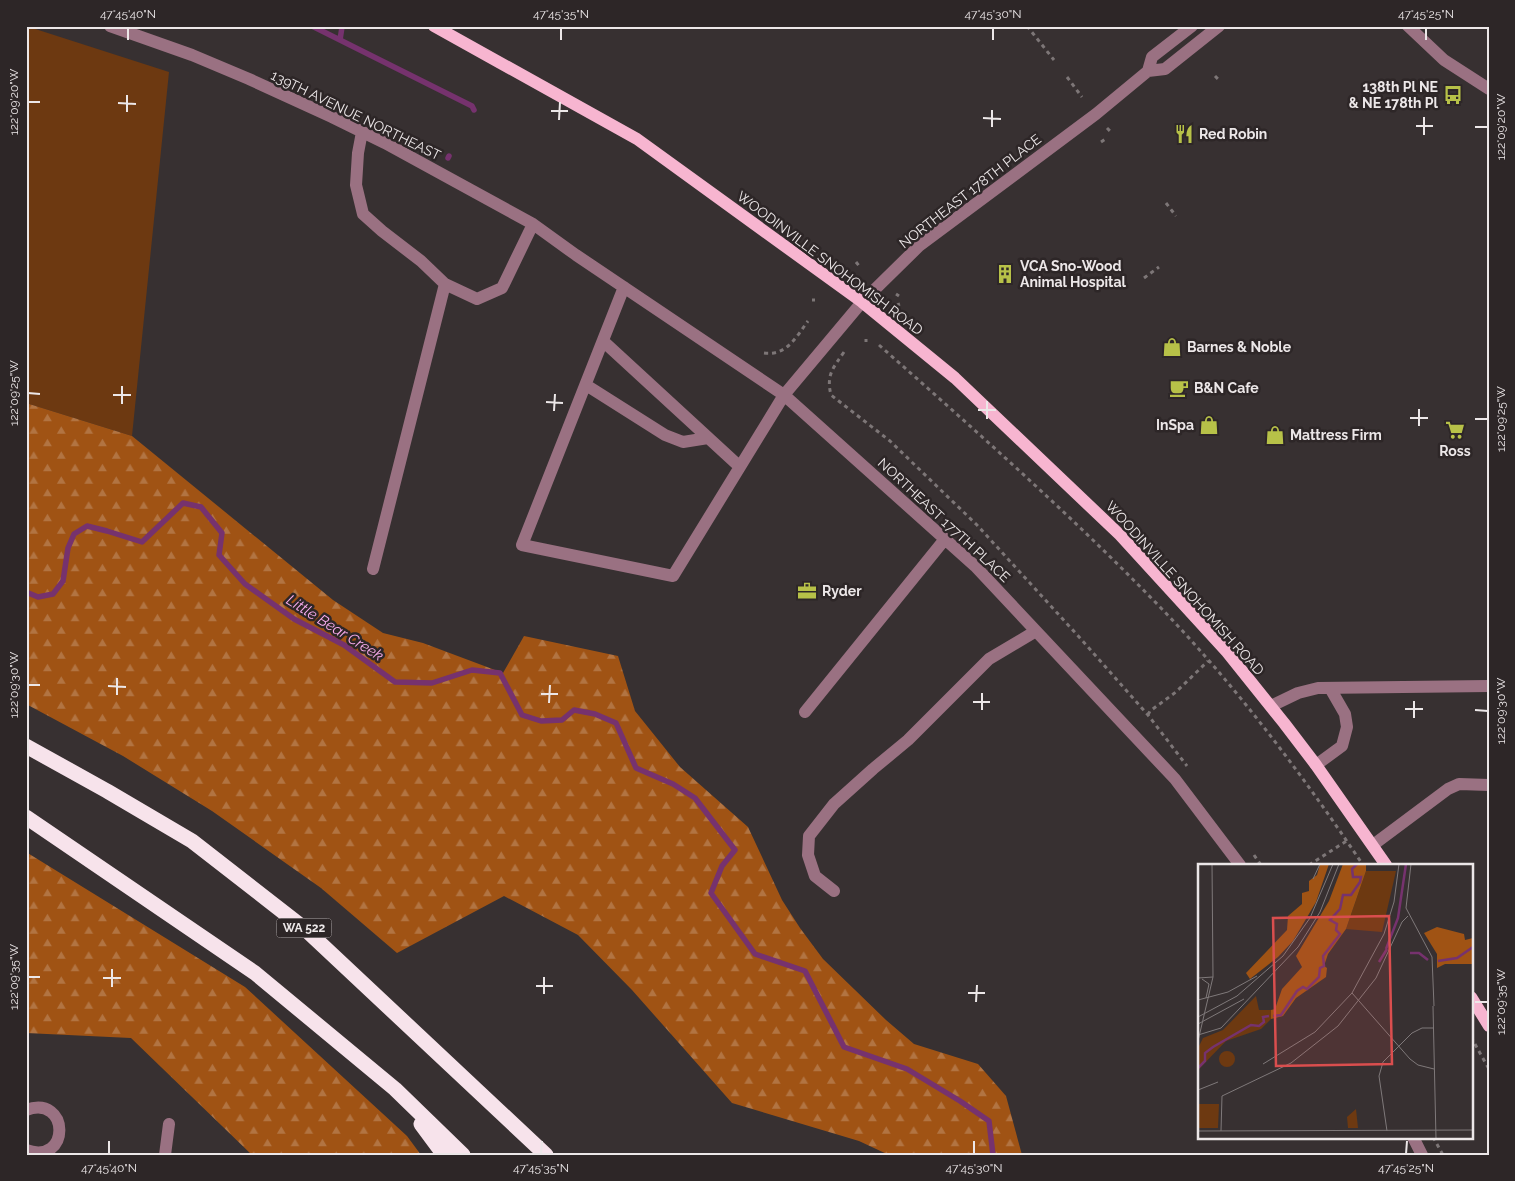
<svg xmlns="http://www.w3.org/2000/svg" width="1515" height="1181" font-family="Raleway,sans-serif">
	<defs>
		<pattern id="forest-firs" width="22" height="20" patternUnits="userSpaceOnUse" patternTransform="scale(1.25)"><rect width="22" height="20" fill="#a05314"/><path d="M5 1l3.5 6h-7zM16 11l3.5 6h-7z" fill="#b27442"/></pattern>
	</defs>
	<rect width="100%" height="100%" fill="#373031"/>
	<path fill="#6d3911" d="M26,26L169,72L132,436L26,403Z"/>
	<path fill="url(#forest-firs)" d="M26,403L132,436L333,600L383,633L423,643L503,673L524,636L618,656L635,711L680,767L748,827L782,900L800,928L823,959L886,1020L914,1044L978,1064L1006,1096L1022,1155H889L859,1141L732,1103L632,990L578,935L504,896L397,953L321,888L212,811L123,756L26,704Z
		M26,852L245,987L407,1136L421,1155H252L131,1038L26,1033Z"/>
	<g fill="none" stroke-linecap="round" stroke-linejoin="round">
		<path stroke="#76326e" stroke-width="5.5" d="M312,26L340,40
			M342,27L340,40L472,106L474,110
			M448,158L449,156
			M26,592L38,597L53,594L63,581L68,548L74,534L87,526L107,531L142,542L183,503L201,507L222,533L219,555L245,584L294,619L344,645L395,682L432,683L472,670L500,673L522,715L541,721L562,720L574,710L595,714L616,723L636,768L673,784L695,798L735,850L722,866L711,893L755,954L805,971L844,1047L907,1069L960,1101L989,1121L993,1155"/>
		<path stroke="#7d7677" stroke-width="3" stroke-dasharray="4 4" stroke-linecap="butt" d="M1027,26L1054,60
			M1215,76L1219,80
			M1067,77L1082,97
			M1107,128L1112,133
			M1101,142L1107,138
			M1166,203L1176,216
			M856,262L860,267
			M1144,278L1159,267
			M896,294L899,296
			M812,300H815
			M897,305L900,304
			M866,342V339
			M879,345C975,430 1071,515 1160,607C1236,686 1302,774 1363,865
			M844,352C833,368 826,375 831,395L890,441L977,525L1080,638L1148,715L1187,766
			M764,353C787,356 796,337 808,321
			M1148,715L1150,711L1176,692L1208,661
			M1254,855L1261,865
			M1309,865L1348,840
			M1471,1037L1489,1069
			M1433,1137L1443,1155"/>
		<path stroke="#9a7182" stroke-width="12" d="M110,26L192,55L249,79L332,117L385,143L533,224L576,255L784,395L975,566L1175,779L1240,865
			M1408,26L1444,60L1489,89
			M1148,71L1152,57L1192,26
			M362,132L358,153L356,185L363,214L382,231L421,261L445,284L373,569
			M445,284L477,299L502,288L533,224
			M624,287L522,545L673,576L784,395L862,302L919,246L1096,114L1148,71L1165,69L1219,26
			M603,341L740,467
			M586,385L665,435L683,442L708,438
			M1271,706L1298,693L1318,688L1489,686
			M805,712L945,539
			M1316,765L1342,746L1347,727L1345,714L1330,688
			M1373,845L1448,789L1459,784L1489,785
			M834,891L815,876L808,855L809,836L834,804L873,769L908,740L989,659L1036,631
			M26,1110C70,1094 71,1166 26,1150
			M1413,1137L1422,1155
			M165,1155L169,1124"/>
		<path stroke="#f7b5d0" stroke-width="12" d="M434,26L637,139L862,302L955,378L1120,535L1227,652L1284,723L1316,765L1386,865
			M1471,997L1489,1026"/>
		<path stroke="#f7e3eb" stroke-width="15" d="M26,746L107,791L192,841L305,929L546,1155
			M26,817L255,973L395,1089L463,1155
			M421,1124L444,1155"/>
	</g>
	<path fill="none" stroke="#ece7e8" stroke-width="2" d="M128,40V28M561,40V28M993,40V28M1426,40V28M28,102H40M118,103L136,104M551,111H568M127,112V95M983,118L1001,119M559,120L560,102M1416,126H1433M992,127V110M1475,127H1488M1424,135V117M28,393L40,394M113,395H131M546,402L563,403M122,404V386M978,410H996M554,411L555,394M1410,418H1428M987,419V401M1475,419H1488M1419,426V409M28,685H40M108,686L126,687M541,694H558M117,695V678M973,702H990M549,703L550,685M1405,709H1423M982,710V693M1475,710L1488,711M1414,718V701M28,977H40M103,978H121M536,986H553M112,987V969M968,993H985M544,994V977M976,1002L977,985M1475,1002H1488M109,1154V1141M541,1154L542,1141M974,1154V1141M1406,1154L1407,1141"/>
	<defs>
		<g id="bus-bare" transform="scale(1.5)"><path d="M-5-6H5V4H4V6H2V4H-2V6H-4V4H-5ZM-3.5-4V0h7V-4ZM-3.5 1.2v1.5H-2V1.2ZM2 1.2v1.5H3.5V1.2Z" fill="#b7c148" stroke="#2d2627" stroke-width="2.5" paint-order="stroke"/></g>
		<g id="restaurant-bare" transform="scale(1.5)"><path d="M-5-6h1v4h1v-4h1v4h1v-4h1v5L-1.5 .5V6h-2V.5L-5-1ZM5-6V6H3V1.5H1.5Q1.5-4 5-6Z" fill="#b7c148" stroke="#2d2627" stroke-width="2.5" paint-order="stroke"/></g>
		<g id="building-bare" transform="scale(1.5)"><path d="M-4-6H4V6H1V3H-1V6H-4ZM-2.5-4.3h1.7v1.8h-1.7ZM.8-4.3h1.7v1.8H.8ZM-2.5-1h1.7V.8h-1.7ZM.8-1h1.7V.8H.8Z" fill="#b7c148" stroke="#2d2627" stroke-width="2.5" paint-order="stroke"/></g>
		<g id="shop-bare" transform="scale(1.5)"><path d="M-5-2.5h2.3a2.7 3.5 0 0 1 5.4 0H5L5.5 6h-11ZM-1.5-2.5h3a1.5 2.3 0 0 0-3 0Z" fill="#b7c148" stroke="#2d2627" stroke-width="2.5" paint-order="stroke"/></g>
		<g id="cafe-bare" transform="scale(1.5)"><path d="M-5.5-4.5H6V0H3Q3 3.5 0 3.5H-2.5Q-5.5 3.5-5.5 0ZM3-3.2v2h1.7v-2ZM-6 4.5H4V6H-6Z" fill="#b7c148" stroke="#2d2627" stroke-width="2.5" paint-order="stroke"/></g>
		<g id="supermarket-bare" transform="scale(1.5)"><path d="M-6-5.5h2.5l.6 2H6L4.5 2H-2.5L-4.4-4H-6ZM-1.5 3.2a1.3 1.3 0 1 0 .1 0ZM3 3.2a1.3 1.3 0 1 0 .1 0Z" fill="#b7c148" stroke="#2d2627" stroke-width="2.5" paint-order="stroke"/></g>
		<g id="office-bare" transform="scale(1.5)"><path d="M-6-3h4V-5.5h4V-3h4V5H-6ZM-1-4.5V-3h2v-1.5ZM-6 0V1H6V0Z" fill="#b7c148" stroke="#2d2627" stroke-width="2.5" paint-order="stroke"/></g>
	</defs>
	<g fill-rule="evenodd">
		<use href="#bus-bare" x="1453" y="95"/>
		<use href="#restaurant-bare" x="1184" y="134"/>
		<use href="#building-bare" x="1005" y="274"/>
		<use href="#shop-bare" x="1172" y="347"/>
		<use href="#cafe-bare" x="1179" y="388"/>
		<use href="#shop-bare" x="1209" y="425"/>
		<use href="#supermarket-bare" x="1455" y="430"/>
		<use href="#shop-bare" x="1275" y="435"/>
		<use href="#office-bare" x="807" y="591"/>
	</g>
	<g text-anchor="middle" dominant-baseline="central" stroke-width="5" stroke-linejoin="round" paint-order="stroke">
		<rect fill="#2d2627" stroke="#b3adae" stroke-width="1" x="276.5" y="918.5" width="55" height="19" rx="4"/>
		<g font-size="12" font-weight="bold" fill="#ece7e8">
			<text x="304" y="928">WA 522</text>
		</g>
		<g font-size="14" font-weight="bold" fill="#ece7e8" stroke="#2d2627" text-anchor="start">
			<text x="1438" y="87" text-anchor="end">138th Pl NE<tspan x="1438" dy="16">&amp; NE 178th Pl</tspan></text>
			<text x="1199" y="134">Red Robin</text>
			<text x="1020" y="266">VCA Sno-Wood<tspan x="1020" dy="16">Animal Hospital</tspan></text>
			<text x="1187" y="347">Barnes &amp; Noble</text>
			<text x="1194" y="388">B&amp;N Cafe</text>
			<text x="1194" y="425" text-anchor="end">InSpa</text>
			<text x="1290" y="435">Mattress Firm</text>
			<text x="1455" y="451" text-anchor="middle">Ross</text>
			<text x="822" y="591">Ryder</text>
		</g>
		<g font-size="14" fill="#ece7e8" stroke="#2d2627">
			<text transform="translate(356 115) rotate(26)">139TH AVENUE NORTHEAST</text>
			<text transform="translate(970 191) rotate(-38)">NORTHEAST 178TH PLACE</text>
			<text transform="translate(830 263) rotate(37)">WOODINVILLE SNOHOMISH ROAD</text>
			<text transform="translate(944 520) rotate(43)">NORTHEAST 177TH PLACE</text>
			<text transform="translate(1185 588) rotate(48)">WOODINVILLE SNOHOMISH ROAD</text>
		</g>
		<g font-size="15" font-style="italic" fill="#faadef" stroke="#2d2627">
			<text transform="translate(335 628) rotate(32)">Little Bear Creek</text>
		</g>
	</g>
	<g transform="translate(1198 864)">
		<rect width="275" height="275" fill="#373031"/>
		<path d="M168,7H198L184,68L148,65Z" fill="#6d3911"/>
		<path d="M122,0H131L118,38L95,77L80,93L52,115L48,109L89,66L90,52L104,40V29L111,27V17L119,11ZM145,0H168V7L148,65L130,90L126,102L129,104L128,113L98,134L85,152L73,155V146L77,145L84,125L104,103L98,92L131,37ZM239,63L266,70L267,76L275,74V100H247L239,104V90L226,69Z" fill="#a05314"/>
		<path d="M0,240H21L20,264H0Z" fill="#6d3911"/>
		<path d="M58,132L61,146H73V155L63,165L28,177L0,206V184L5,174L25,166ZM21 195a8 8 0 1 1 16 0a8 8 0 1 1-16 0ZM158,245L160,264H150L149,253Z" fill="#6d3911"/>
		<path fill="none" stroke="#76326e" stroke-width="2.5" d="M188,85L200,54L208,0M212,89H221L230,96M240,97L259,94L275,83M181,98L189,85M75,152L83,151L99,127L105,123L109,125L121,113L122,104L126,102L125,92L142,70L138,66L139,60L132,56L142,45L145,31H153L162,18L163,13H155L154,5L159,0M0,204L7,197V189L15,183L53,161L61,162L66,158L65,153L71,152"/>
		<path fill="none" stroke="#7f797a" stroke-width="1" d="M14,0L15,113M213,0L208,44L234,93L236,142M115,15L122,0M0,114L15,113L0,177M4,115L11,120L8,134M154,129L212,195L220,201L236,205M0,136L30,128L59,112M235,142L238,275M0,153L39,132L85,92L112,54L135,0M0,160L46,135M0,171L23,164L100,83L122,48L141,0M65,200L117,168L154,129L186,70L196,38L201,0M0,226L20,218M0,267L275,266M23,267L24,232L93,199L140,162L178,114L204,58L210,52M189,267L181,212L185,198L214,169L224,164H236"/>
		<path fill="#da4e4e" fill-opacity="0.15" stroke="#da4e4e" stroke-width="2.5" d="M191,52L194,200L78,202L75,54Z"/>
		<rect width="275" height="275" fill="none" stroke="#ece7e8" stroke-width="2.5"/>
	</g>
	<rect width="1515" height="1181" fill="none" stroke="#2d2627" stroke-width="55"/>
	<rect x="28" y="28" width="1460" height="1126" fill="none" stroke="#ece7e8" stroke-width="2"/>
	<g font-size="12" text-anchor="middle" fill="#ece7e8">
		<text x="128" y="18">47°45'40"N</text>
		<text x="561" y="18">47°45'35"N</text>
		<text x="993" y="18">47°45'30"N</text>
		<text x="1426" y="18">47°45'25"N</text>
		<text transform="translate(14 102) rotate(-90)" y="4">122°09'20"W</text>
		<text transform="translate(1501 127) rotate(-90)" y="4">122°09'20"W</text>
		<text transform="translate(14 393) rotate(-90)" y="4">122°09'25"W</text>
		<text transform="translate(1501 419) rotate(-90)" y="4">122°09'25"W</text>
		<text transform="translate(14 685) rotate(-90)" y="4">122°09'30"W</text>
		<text transform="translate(1501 711) rotate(-90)" y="4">122°09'30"W</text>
		<text transform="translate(14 977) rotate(-90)" y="4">122°09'35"W</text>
		<text transform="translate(1501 1002) rotate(-90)" y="4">122°09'35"W</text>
		<text x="109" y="1172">47°45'40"N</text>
		<text x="541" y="1172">47°45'35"N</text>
		<text x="974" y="1172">47°45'30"N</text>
		<text x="1406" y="1172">47°45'25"N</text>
	</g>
</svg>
